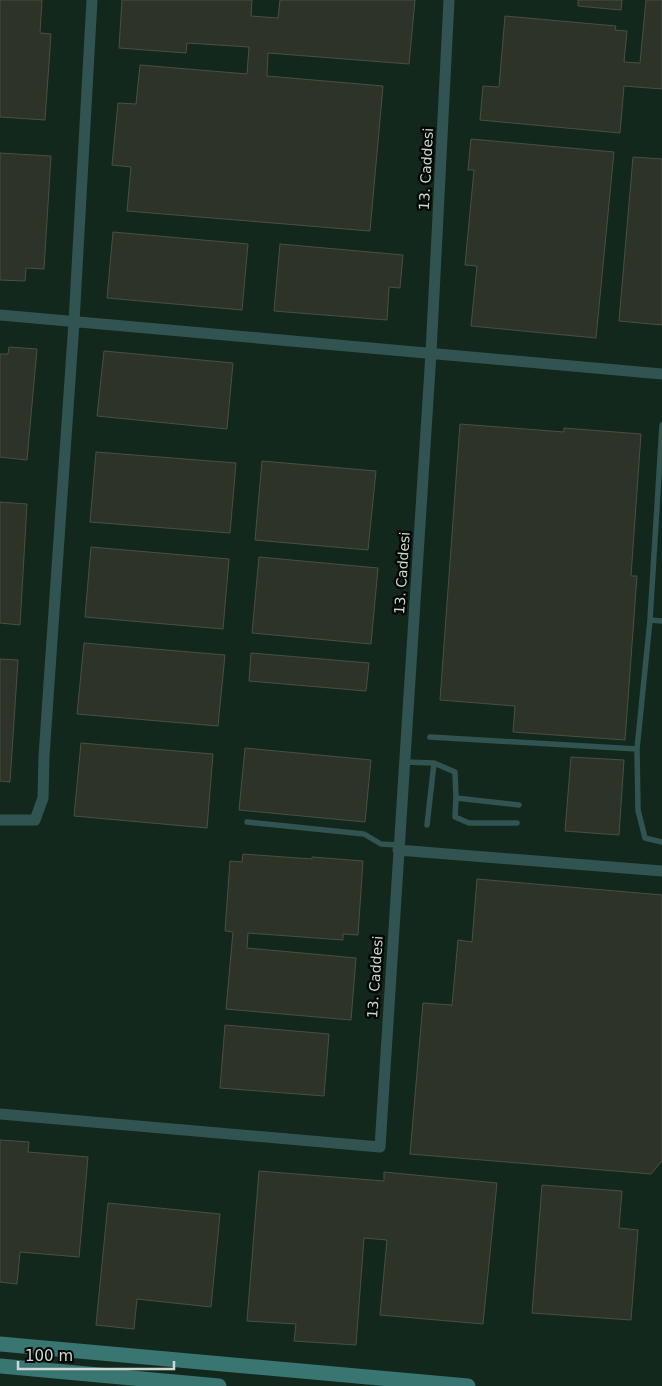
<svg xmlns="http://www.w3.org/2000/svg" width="662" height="1386" font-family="'DejaVu Sans',sans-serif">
	<rect width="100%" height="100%" fill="#121f18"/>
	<path fill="#13281d" d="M0,0H662V1386H0Z"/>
	<path fill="#2d3326" stroke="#495042" d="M0,0H42L40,33L51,34L45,120L0,117Z
		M122,0H252L251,16L278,18L280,0H415L409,64L268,53L267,76L383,86L370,231L127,211L131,167L112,165L118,103L136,104L140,65L247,74L249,47L187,43L186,53L119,48Z
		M578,0H622L621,10L578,6Z
		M646,0H662V89L624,86L620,133L480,120L483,86L499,87L505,16L616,26L615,30L627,31L624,62L640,63Z
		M471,139L614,152L596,338L471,326L477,266L465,265L474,170H468Z
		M0,153L51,156L44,269L26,268L25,281L0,280Z
		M633,157L662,159V325L619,321Z
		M113,232L248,244L242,310L107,298Z
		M280,244L403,255L400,288L389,287L387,320L274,311Z
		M9,347L37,349L27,460L0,457V354H8Z
		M104,351L233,363L227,429L97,416Z
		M460,424L564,432V428L641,434L631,576H637L625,740L513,732L515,706L440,700Z
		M96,452L236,463L230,533L90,522Z
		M262,461L376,471L368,550L255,540Z
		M0,502L27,504L20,625L0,623Z
		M91,547L229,559L223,629L85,617Z
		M259,557L378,568L371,644L252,633Z
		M84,643L225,655L218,726L77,714Z
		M251,653L369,663L366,691L249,681Z
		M0,659L18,660L10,782L0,781Z
		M81,743L213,754L207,828L74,816Z
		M245,748L371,760L365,822L239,810Z
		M571,757L624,760L619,835L565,831Z
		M243,854L312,859V857L363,861L358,935L343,934V940L248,933L247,948L356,958L351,1020L226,1009L233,932L225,931L230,861L242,862Z
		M477,879L662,895V1161L651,1174L410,1154L423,1003L452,1005L458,940L472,942Z
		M225,1025L329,1034L324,1096L220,1088Z
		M0,1140L29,1142L28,1152L88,1157L79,1257L20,1252L17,1284L0,1282Z
		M259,1171L384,1181V1172L497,1183L483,1324L380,1315L387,1240L364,1238L356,1345L294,1341L296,1324L247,1321Z
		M542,1185L622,1191L619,1228L638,1230L631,1320L532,1313Z
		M108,1203L220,1214L211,1307L137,1299L134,1329L96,1325Z"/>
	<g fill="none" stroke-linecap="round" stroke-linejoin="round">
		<path stroke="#315452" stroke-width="5.5" d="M662,425L650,620L637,749L638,810L645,838L662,842
			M650,620L662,621
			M430,737L637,749
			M404,762L434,763L455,772L456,798L455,817L469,823H517
			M456,798L519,805
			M247,822L364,834L381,844L399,845
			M427,825L434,763"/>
		<path stroke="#315452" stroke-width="11" d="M0,315L662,374
			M0,820H35L43,798L44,756L74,322L92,0
			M398,850L662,871
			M0,1114L380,1147L431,353L449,0"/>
		<path stroke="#397571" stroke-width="15" d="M0,1344L468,1386
			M0,1366L219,1386"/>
	</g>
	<g text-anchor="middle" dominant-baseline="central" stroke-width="5" stroke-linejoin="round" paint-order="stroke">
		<g font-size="14" fill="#cfd8d3" stroke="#040805">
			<text transform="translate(426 169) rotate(-87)">13. Caddesi</text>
			<text transform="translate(402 573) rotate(-86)">13. Caddesi</text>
			<text transform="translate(375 977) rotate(-86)">13. Caddesi</text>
		</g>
	</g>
	<path d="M18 1361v8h156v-8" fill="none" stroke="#cfd8d3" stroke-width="2.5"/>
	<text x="25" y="1361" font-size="15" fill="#cfd8d3" stroke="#040805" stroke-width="4" paint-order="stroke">100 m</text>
</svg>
